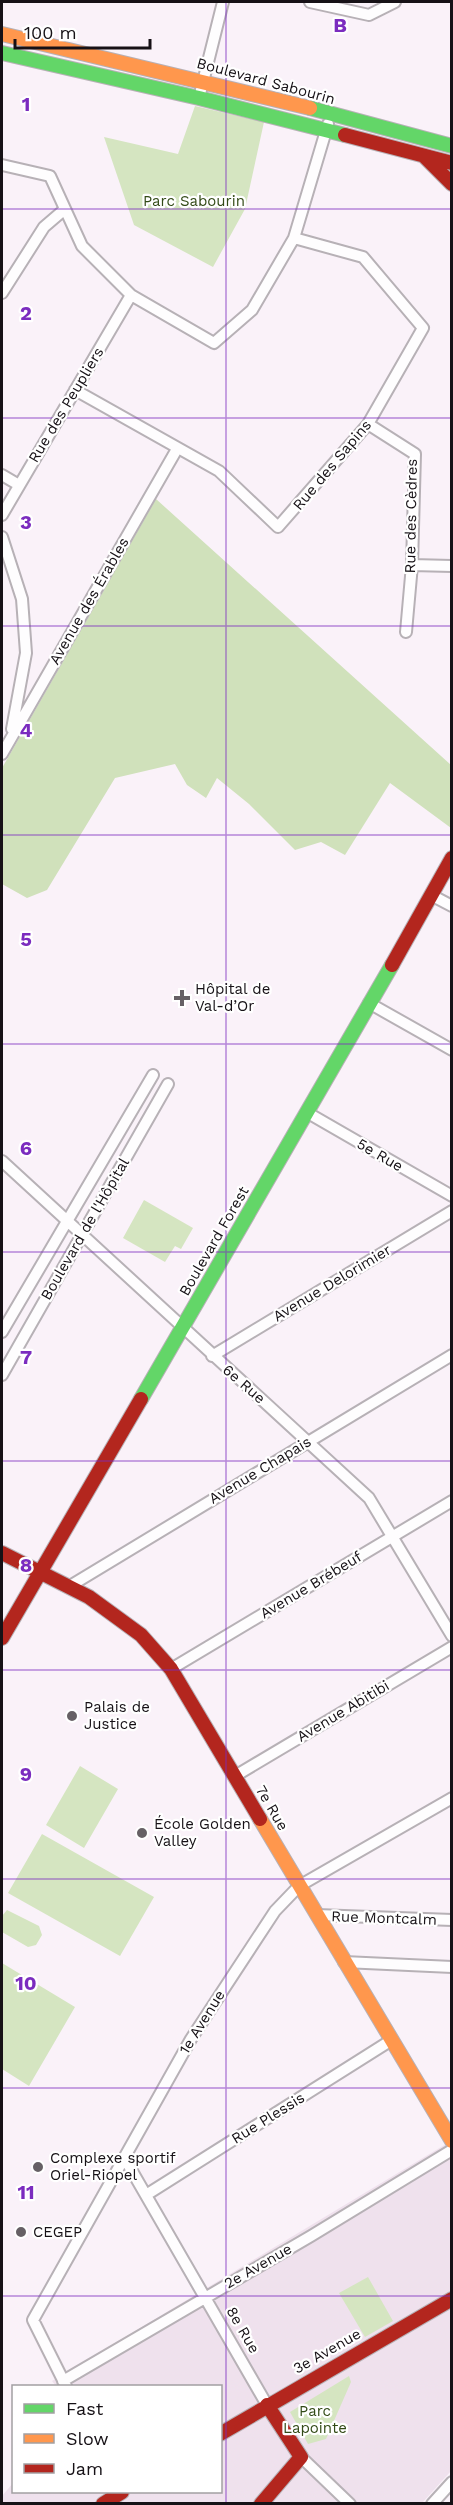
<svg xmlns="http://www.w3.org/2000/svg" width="453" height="2505" font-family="'Work Sans',sans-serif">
	<rect width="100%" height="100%" fill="#faf2f9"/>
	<path fill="#efe1ed" d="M451,2141V2471L422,2503L2,2504V2496L13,2483L14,2492H220V2386H56L52,2381Z"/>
	<path fill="#d5e5c1" d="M195,106L264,122L245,209L213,267L134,225L104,137L178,154Z
		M144,1200L193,1228L181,1249L175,1246L165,1262L123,1238Z
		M80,1766L118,1789L84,1848L46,1825Z
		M42,1834L154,1897L120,1956L8,1893Z
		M7,1910L39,1926L42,1935L36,1945L28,1947L2,1932V1916Z
		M2,1963L75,2007L29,2086L2,2069Z
		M368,2277L393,2321L365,2337L339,2293Z
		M349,2376L351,2382L326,2439L308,2444L290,2412Z"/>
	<path fill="#d0e1bb" d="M156,499L451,765V828L390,783L345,855L321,842L295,850L249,804L217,778L206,798L187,785L175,764L115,778L47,890L27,898L2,884V768Z"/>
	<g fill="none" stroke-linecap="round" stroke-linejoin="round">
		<g stroke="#b7b1b6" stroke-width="14">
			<path id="street" d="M310,2L369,15L395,2
				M199,98L223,2
				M2,165L50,176L82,246L131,295L214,343L252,310L294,238L328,124
				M2,293L44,227L65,209
				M75,390L219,471L278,527L368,424L423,328L363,257L294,238
				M368,424L415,454L412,565L406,632
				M2,475L19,485
				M2,515L131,295
				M2,537L22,599L26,653L12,729
				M412,565L452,566
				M2,754L177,449
				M431,895L452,906
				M369,1003L452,1050
				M308,1113L452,1196
				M2,1161L369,1498L452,1636
				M2,1332L153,1075
				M212,1356L452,1211
				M2,1375L168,1084
				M70,1586L452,1355
				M171,1669L452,1501
				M235,1776L452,1647
				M317,1915L452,1920
				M344,1962L452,1967
				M125,2159L267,2405
				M146,2195L390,2041
				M63,2381L311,2236L452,2150
				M66,2386L33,2320L191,2039L275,1911L299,1886L452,1798
				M301,2457L350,2504
				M432,2504L452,2482"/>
		</g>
		<g stroke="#b7b1b6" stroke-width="16">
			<path id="fast" d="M2,53L199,98L345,135
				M310,108L452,146
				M141,1399L392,965"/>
		</g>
		<g stroke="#b7b1b6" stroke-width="16">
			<path id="slow" d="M2,34L310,108
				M260,1819L452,2141"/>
		</g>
		<g stroke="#b7b1b6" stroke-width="16">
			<path id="jam" d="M345,135L452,163
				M425,157L452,184
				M392,965L452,858
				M2,1553L89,1597L141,1635L171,1669L260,1819
				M2,1638L141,1399
				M220,2434L452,2299
				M103,2504L122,2492
				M261,2504L301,2457L267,2405"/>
		</g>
		<use href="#street" stroke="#fefdfe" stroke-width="10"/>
		<use href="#fast" stroke="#63d668" stroke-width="14"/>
		<use href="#slow" stroke="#ff974d" stroke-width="14"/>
		<use href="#jam" stroke="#b3261e" stroke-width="14"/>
	</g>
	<path fill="none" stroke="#7b2cbf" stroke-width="1.5" stroke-opacity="0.55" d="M226,2V2504M2,209H452M2,418H452M2,626H452M2,835H452M2,1044H452M2,1252H452M2,1461H452M2,1670H452M2,1879H452M2,2088H452M2,2296H452"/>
	<g fill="#666065" stroke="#fff" stroke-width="2">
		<path d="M179 989h6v6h6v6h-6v6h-6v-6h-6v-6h6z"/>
		<circle cx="72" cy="1716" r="6"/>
		<circle cx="142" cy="1833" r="6"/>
		<circle cx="38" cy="2167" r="6"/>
		<circle cx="21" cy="2232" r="6"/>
	</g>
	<g text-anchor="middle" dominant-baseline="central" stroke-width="4.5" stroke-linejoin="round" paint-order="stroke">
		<g font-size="15" fill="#161116" stroke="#fff">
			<text transform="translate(266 81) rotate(15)">Boulevard Sabourin</text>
			<text transform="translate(66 405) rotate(-59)">Rue des Peupliers</text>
			<text transform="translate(332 465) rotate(-50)">Rue des Sapins</text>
			<text transform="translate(411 516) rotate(-89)">Rue des Cèdres</text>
			<text transform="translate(89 601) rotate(-60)">Avenue des Érables</text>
			<text transform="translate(380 1155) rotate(30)">5e Rue</text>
			<text transform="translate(85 1229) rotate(-60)">Boulevard de l'Hôpital</text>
			<text transform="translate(214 1241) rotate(-60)">Boulevard Forest</text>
			<text transform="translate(332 1283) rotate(-31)">Avenue Delorimier</text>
			<text transform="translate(244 1384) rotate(41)">6e Rue</text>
			<text transform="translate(260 1470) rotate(-31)">Avenue Chapais</text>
			<text transform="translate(311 1585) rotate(-31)">Avenue Brébeuf</text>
			<text transform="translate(343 1711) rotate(-31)">Avenue Abitibi</text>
			<text transform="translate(272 1808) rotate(60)">7e Rue</text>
			<text transform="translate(384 1918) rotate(2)">Rue Montcalm</text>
			<text transform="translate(202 2022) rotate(-58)">1e Avenue</text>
			<text transform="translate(268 2118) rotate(-32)">Rue Plessis</text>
			<text transform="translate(258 2266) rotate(-30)">2e Avenue</text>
			<text transform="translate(243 2330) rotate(60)">8e Rue</text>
			<text transform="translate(327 2351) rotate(-30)">3e Avenue</text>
		</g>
		<g font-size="15" fill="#324a16" stroke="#fff">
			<text x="194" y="201">Parc Sabourin</text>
			<text x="315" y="2411">Parc<tspan x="315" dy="17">Lapointe</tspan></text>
		</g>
		<g font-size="15" fill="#161116" stroke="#fff" text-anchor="start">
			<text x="195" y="989">Hôpital de<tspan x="195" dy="17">Val-d’Or</tspan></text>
			<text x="84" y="1707">Palais de<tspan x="84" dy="17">Justice</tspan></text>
			<text x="154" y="1824">École Golden<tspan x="154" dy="17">Valley</tspan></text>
			<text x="50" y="2158">Complexe sportif<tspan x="50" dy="17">Oriel-Riopel</tspan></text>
			<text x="33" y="2232">CEGEP</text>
		</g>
	</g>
	<g font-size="20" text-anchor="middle" font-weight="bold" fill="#7b2cbf" stroke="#fff" stroke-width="4.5" stroke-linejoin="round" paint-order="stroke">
		<text x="340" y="32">B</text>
		<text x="26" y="111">1</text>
		<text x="26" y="320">2</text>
		<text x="26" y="529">3</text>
		<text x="26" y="737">4</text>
		<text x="26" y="946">5</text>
		<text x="26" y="1155">6</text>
		<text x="26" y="1364">7</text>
		<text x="26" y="1572">8</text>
		<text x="26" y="1781">9</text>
		<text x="26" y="1990">10</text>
		<text x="26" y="2199">11</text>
	</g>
	<rect width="453" height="2505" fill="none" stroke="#161116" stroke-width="6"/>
	<rect x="12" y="2385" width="210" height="108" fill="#ffffff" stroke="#a2a0a2" stroke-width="1.5"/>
	<rect x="24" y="2404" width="30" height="9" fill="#63d668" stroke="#a2a0a2" stroke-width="1.5"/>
	<text x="66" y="2415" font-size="18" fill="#161116">Fast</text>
	<rect x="24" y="2434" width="30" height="9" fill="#ff974d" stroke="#a2a0a2" stroke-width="1.5"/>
	<text x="66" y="2445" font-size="18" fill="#161116">Slow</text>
	<rect x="24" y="2464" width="30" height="9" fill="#b3261e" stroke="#a2a0a2" stroke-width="1.5"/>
	<text x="66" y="2475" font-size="18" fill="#161116">Jam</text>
	<path d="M15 39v9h135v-9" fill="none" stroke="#161116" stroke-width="3"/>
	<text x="24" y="39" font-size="18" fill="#161116" stroke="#ffffff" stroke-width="4.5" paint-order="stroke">100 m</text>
</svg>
